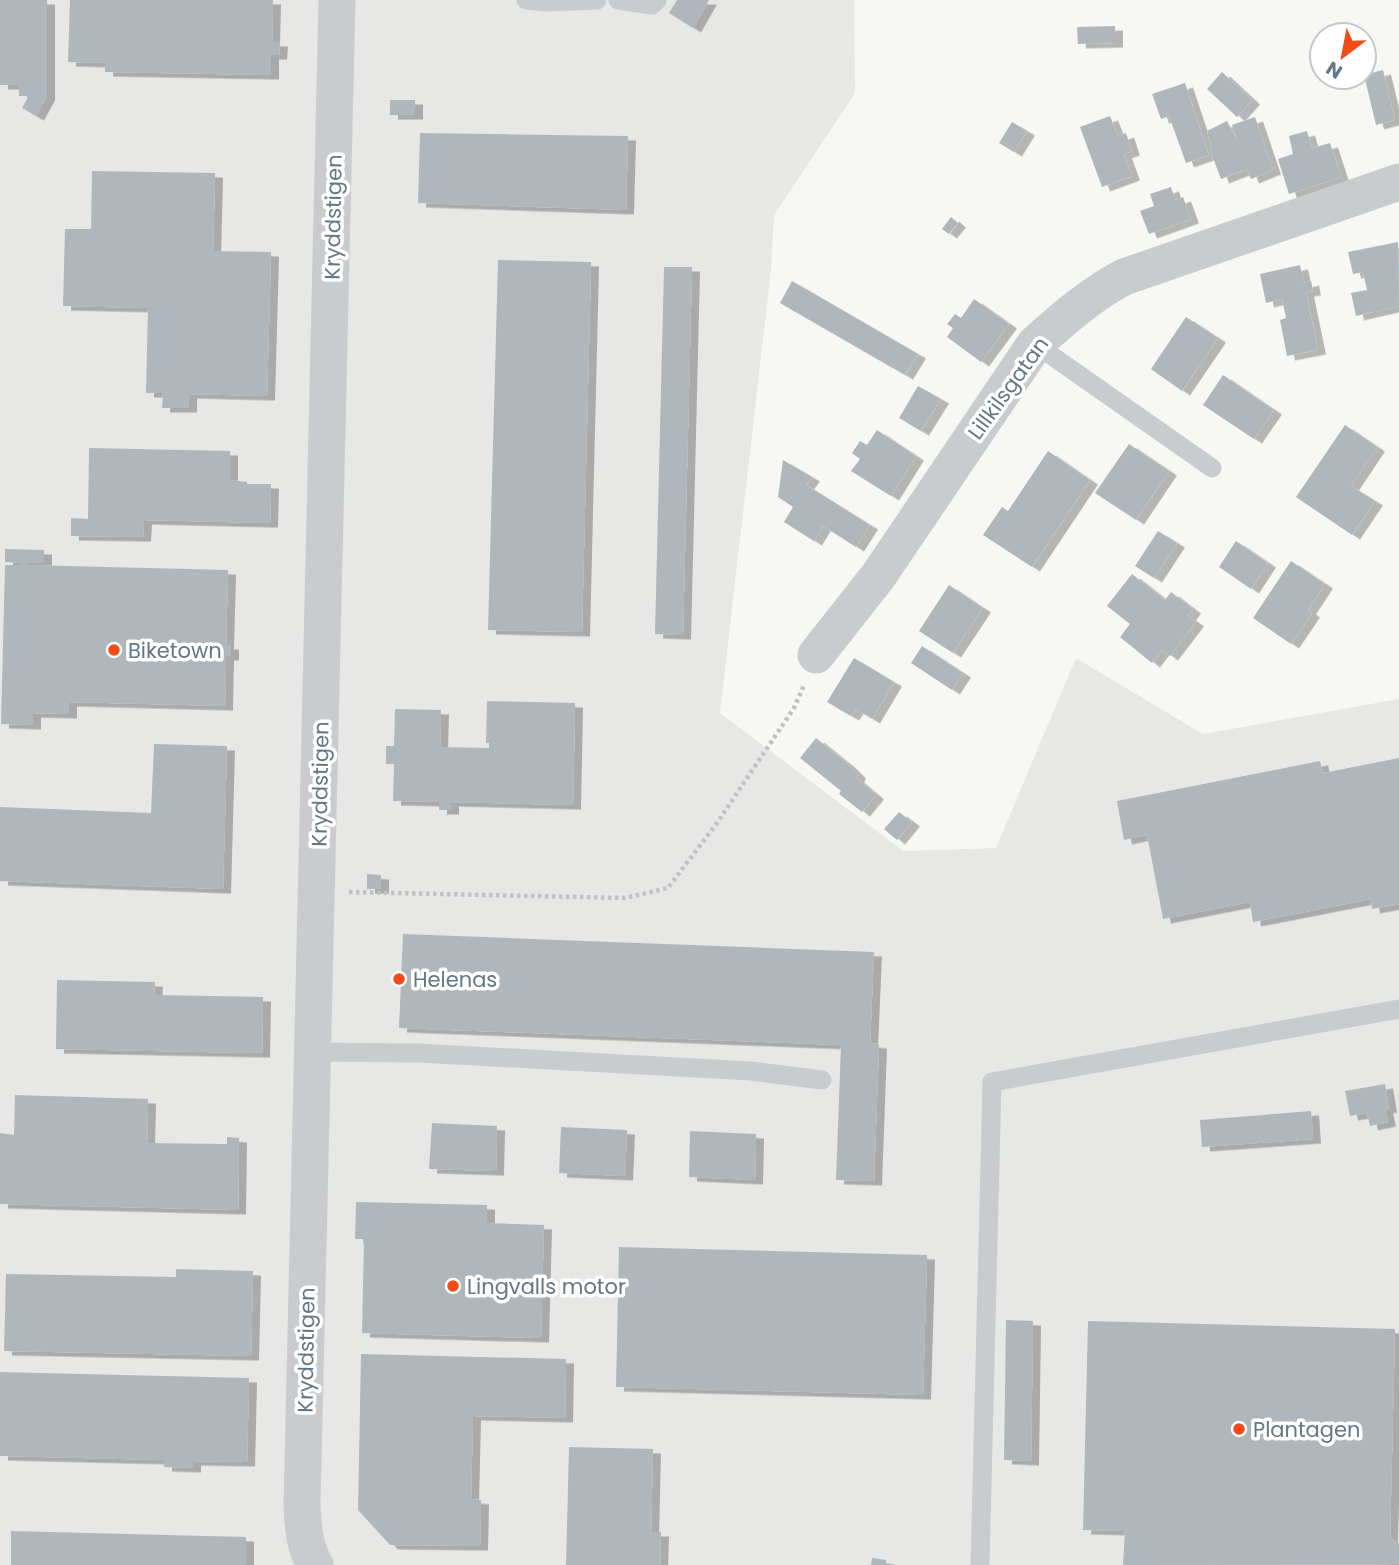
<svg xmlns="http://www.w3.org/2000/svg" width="1399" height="1565" font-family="Poppins,sans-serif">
	<defs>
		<filter id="shadow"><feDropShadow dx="8" dy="4.5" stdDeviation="0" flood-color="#0004"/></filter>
	</defs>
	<rect width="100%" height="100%" fill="#f7f7f3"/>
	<path fill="#e7e8e6" d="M0,0H854L855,93L774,215L771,270L720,713L903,851L996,848L1076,658L1203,734L1399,699V1565H0Z"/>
	<path fill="#afb7bd" filter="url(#shadow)" d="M0,0H47V96L36,116L22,108L29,96H19V85H0Z
		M70,0H273L272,42H280L279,55H271V75L105,72V63L68,62Z
		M677,0H709L693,28L669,13Z
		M1115,26V43L1078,44L1077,27Z
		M1383,70L1395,120L1376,125L1364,75Z
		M1222,72L1252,100L1237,117L1207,89Z
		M1185,83L1209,155L1186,163L1169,116L1161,119L1152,94Z
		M390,100H415V115H390Z
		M1110,116L1118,136L1126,133L1132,151L1124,154L1132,176L1102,187L1080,127Z
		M1255,117L1273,170L1251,179L1247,169L1221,179L1210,150L1212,149L1207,131L1227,121L1237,140L1232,125Z
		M1012,122L1027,131L1014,152L999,143Z
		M1307,131L1312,148L1330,143L1341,177L1289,194L1278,159L1293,154L1289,136Z
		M420,133L628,136L626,210L418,203Z
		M92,171L215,173L213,251L271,252L267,396L189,394V408H162L163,393H146L148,308L63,306L65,229H91Z
		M1171,187L1175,200L1183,197L1191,219L1149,234L1140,211L1154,206L1150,194Z
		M951,217L958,223L949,234L942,229Z
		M1398,242L1399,306L1356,316L1351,293L1367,290L1363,272L1353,274L1348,252Z
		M498,260L591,262L582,632L488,630Z
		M1300,265L1304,283L1311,281L1313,291L1306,292L1318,350L1287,356L1280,320L1286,318L1282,299L1266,303L1260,274Z
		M664,267H692L683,635L655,634Z
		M792,281L918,354L905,375L780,303Z
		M974,299L1009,324L981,362L947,337L953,328L947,324L955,314L961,318Z
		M1186,317L1218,338L1182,391L1151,369Z
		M1223,375L1274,410L1254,439L1203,405Z
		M918,386L941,399L921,431L899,418Z
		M1345,425L1377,447L1351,486L1375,501L1352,535L1296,497Z
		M877,430L916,456L891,496L851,471L860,459L852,453L860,441L867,445Z
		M1129,444L1169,471L1136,520L1095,493Z
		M89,448L230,451V480L247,482V484H271L270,523L144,520L143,537L71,536V518L88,519Z
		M1048,451L1090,480L1032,567L983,535L1002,507L1008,511Z
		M783,460L812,477L806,485L870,525L856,547L823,526L814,541L784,522L793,507L778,497Z
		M1158,531L1177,543L1154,578L1135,566Z
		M1236,541L1268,563L1251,589L1219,567Z
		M5,549L44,550V563H27V565L228,570L226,645H231V656H226L225,706L69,702V714L33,713V725L1,724L5,565H21V563L5,562Z
		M1291,561L1325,584L1308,610L1312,613L1291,644L1253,618Z
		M1132,574L1165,600L1171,592L1193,609L1188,616L1196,622L1170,656L1162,650L1152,663L1120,637L1130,624L1107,606Z
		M949,585L983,608L953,653L919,631Z
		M922,646L963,673L952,690L911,663Z
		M854,658L894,682L872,719L856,709L851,716L827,702Z
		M487,701L575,703L573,805L451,802V810H439V802L393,801L394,764H386V746H394L395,709L441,710L440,747L489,748V743H486Z
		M816,738L848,764L858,774L856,778L876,795L862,812L839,794L841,791L800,758Z
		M154,744L227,746L223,889L0,881V807L151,813Z
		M1399,758V904L1372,909L1371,899L1253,922L1250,902L1163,919L1147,835L1124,840L1117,801L1320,761L1323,773Z
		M899,812L912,822L897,840L884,829Z
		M367,874L381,875V889H367Z
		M403,934L874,952L870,1043L879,1044L874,1181L836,1180L841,1045L399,1028Z
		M57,980L155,982L154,995L263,997L262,1053L56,1049Z
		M1385,1084L1389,1108L1385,1109L1388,1122L1370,1126L1367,1113L1350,1116L1345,1091Z
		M15,1095L148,1099L147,1143L227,1144V1137L239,1138L238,1210L0,1204V1133L14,1135Z
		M1311,1111L1313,1139L1202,1147L1200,1120Z
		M432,1123L497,1126L496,1171L429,1169Z
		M561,1127L627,1130L625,1176L559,1173Z
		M690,1131L756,1134L755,1180L689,1177Z
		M356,1202L487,1205V1223L544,1225L541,1338L362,1333L364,1239H355Z
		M619,1247L927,1255L923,1395L616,1387Z
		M176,1269L253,1271L251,1356L4,1351L6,1274L176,1277Z
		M1006,1320L1033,1321L1031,1461L1004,1460Z
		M1088,1321L1395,1329L1390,1538L1399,1544V1564L1123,1565L1125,1531L1083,1530Z
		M361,1354L566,1359L565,1418L473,1416L471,1499L481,1500L480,1546L390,1545L358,1510Z
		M0,1372L249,1378L247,1462L193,1461V1468L164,1467V1460L0,1456Z
		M569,1447L653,1449L651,1532H661L660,1565H566Z
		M11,1531L246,1537V1565H11Z
		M872,1558L886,1560V1565H871Z"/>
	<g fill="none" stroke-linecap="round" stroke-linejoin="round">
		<path stroke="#bfc2c4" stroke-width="4.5" stroke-dasharray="3.5 3.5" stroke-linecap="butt" d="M349,892L625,898L668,888L717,823L794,708L804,685"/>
		<path stroke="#c9cccf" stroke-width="19" d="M526,0L548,2L597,0
			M618,0L652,5L657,0
			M1035,344L1212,468
			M314,1052L419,1053L751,1071L822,1080
			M980,1565L992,1082L1399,1009"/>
		<path stroke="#c9cccf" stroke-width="37" d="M816,655L879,575L1035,344C1063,319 1090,295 1124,277L1399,182
			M315,1565C304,1546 303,1526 302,1505L337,0"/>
	</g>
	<g fill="#f44a16" stroke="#fff" stroke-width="2.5">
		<circle cx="114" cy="650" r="7"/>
		<circle cx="399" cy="979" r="7"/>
		<circle cx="453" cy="1286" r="7"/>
		<circle cx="1239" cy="1429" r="7"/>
	</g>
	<g text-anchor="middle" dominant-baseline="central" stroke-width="7" stroke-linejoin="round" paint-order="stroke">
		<g font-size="21" fill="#637787" stroke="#fff">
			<text transform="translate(333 217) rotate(-89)">Kryddstigen</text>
			<text transform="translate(1008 388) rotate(-54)">Lillkilsgatan</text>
			<text transform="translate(320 784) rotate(-89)">Kryddstigen</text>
			<text transform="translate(306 1350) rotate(-89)">Kryddstigen</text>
		</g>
		<g font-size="21" fill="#637787" stroke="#fff" text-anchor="start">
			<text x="128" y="650">Biketown</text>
			<text x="413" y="979">Helenas</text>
			<text x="467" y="1286">Lingvalls motor</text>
			<text x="1253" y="1429">Plantagen</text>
		</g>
	</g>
	<g transform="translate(1343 56) rotate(212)"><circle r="33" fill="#ffffff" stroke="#c1c9cf" stroke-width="2"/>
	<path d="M0-5L12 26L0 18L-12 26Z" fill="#f44a16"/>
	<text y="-10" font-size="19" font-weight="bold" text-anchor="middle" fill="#637787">N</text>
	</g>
</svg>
